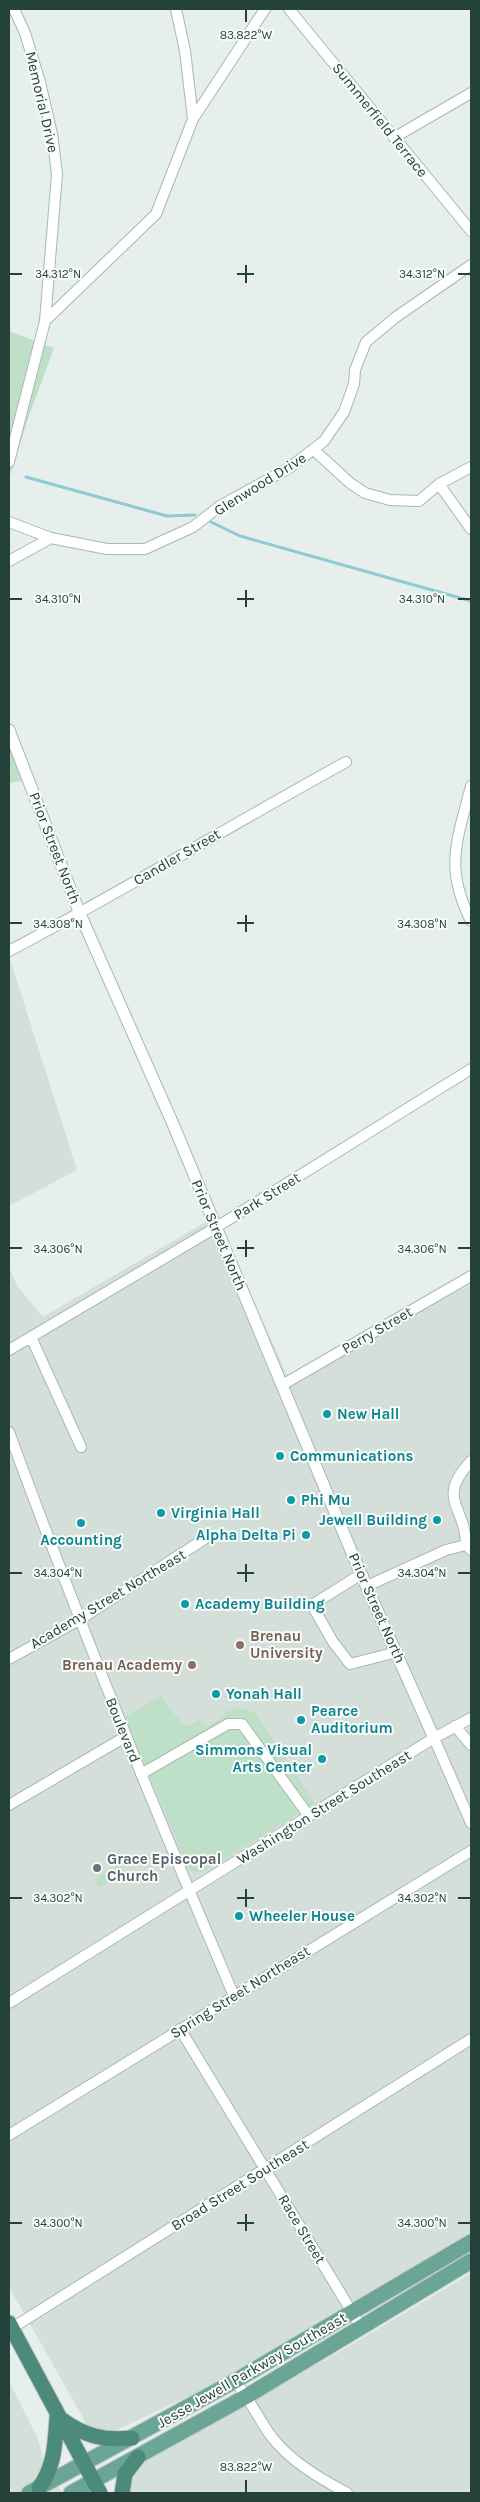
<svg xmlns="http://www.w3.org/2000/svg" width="480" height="2502" font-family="Karla,sans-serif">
	<rect width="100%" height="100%" fill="#e6efeb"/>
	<path fill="#d4dfda" d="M9,956L77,1170L9,1206Z
		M216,1216L290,1382L471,1284V2233L283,2347L205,2389L112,2432L92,2429L86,2423L9,2287V1266L17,1286L43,1317Z
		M471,2273V2493H126L130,2470L346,2348Z
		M9,2381L38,2439L43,2457L62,2493H9Z"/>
	<path fill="#bfe0c8" d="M9,331L54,348L29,416L9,479Z
		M9,723L29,780L9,783Z
		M161,1696L183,1725H190L199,1720L206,1728L225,1715V1712L239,1708L256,1713L315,1804L203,1872L190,1871L124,1717Z
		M120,1864L125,1872L99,1888L94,1880Z"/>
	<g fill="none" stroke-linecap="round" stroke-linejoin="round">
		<path stroke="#8ec9d4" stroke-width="3" d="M26,477L167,516L195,515
			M211,522L240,536L471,601"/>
		<g stroke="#a8b8b2" stroke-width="12">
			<path id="minor" d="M289,9L471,231
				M193,119L265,9
				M395,137L471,93
				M45,321L156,214L193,119L185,51L176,9
				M314,450L350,483L365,493L390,500L419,501L439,484L471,467
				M9,462L45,321L57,174L52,134L40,82L25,33L14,9
				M439,484L471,529
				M9,522L51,538L107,549H145L193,527L220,506L289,468L324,441L344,412L354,384L355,370L366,342L396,317L471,265
				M9,561L51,538
				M471,786C457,841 444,867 471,921
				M9,951C123,891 233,824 346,762
				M31,1337L81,1447
				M9,1350L215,1228L471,1069
				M282,1385L471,1276
				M9,1432C79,1622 154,1810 234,1996
				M471,1461C435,1500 466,1506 466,1545L471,1550
				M363,1576L355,1578L312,1605L333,1642L350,1664L397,1652
				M367,1586L446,1550L466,1545
				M9,1659L79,1620L206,1538
				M455,1726L471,1745
				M434,1738L471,1823
				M141,1774L228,1724H242L309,1816
				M9,1805L125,1737
				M9,2003L434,1738L471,1718
				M180,2029L361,2327
				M9,2135L471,1851
				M9,2330L471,2039
				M235,2381C249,2398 258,2418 271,2436C290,2461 319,2478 347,2493"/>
		</g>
		<g stroke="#a8b8b2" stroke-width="13">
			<path id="tertiary" d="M9,730L80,914L173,1124L357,1565L434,1738"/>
		</g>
		<g stroke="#c2cac8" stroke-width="17">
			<path id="primary" d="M29,2493L235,2381L471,2242
				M71,2493L247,2396L471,2261"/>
		</g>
		<g stroke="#c2cac8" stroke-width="17">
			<path id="trunk" d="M9,2323L100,2493
				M61,2419C84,2436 104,2441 132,2438
				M39,2488C55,2466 55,2443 57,2417
				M122,2493L125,2474L138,2457"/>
		</g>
		<use href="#minor" stroke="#fff" stroke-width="10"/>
		<use href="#tertiary" stroke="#fff" stroke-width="11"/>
		<use href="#primary" stroke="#6aa596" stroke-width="15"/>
		<use href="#trunk" stroke="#4c8a7c" stroke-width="15"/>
	</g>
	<path fill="none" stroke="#24423a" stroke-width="2" d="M246,10V22M246,265V283M10,274H22M237,274H254M458,274H470M246,590V607M10,599H22M237,599H254M458,599H470M246,915V932M10,923H22M237,923H254M458,923H470M246,1240V1257M10,1248H22M237,1248H254M458,1248H470M246,1564V1582M10,1573H22M237,1573H254M458,1573H470M246,1889V1907M10,1898H22M237,1898H254M458,1898H470M246,2214V2231M10,2223H22M237,2223H254M458,2223H470M246,2480V2492"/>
	<g fill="#0f9aa8" stroke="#f7fbf9" stroke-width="2">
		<circle cx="327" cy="1414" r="5"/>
		<circle cx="280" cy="1456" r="5"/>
		<circle cx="291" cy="1500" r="5"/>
		<circle cx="161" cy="1513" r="5"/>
		<circle cx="437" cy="1520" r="5"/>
		<circle cx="81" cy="1523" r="5"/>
		<circle cx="306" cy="1535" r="5"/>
		<circle cx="185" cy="1604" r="5"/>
		<circle cx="216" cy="1694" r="5"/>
		<circle cx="301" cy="1720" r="5"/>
		<circle cx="322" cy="1759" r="5"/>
		<circle cx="239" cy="1916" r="5"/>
	</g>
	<g fill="#8d6e63" stroke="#f7fbf9" stroke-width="2">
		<circle cx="240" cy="1645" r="5"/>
		<circle cx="192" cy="1665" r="5"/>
	</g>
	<circle fill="#6b7280" stroke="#f7fbf9" stroke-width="2" cx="97" cy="1868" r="5"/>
	<g text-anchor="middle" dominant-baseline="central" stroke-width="4" stroke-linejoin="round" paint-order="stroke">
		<g font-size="15" fill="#24423a" stroke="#f7fbf9">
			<text transform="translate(42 102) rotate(77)">Memorial Drive</text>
			<text transform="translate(380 120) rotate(51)">Summerfield Terrace</text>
			<text transform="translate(260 484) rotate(-32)">Glenwood Drive</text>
			<text transform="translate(55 848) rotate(69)">Prior Street North</text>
			<text transform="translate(177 857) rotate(-30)">Candler Street</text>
			<text transform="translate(267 1196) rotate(-32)">Park Street</text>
			<text transform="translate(219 1235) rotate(67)">Prior Street North</text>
			<text transform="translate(377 1330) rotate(-30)">Perry Street</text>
			<text transform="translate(108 1599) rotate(-31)">Academy Street Northeast</text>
			<text transform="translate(377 1608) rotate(66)">Prior Street North</text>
			<text transform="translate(123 1730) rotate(68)">Boulevard</text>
			<text transform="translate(324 1807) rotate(-32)">Washington Street Southeast</text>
			<text transform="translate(240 1992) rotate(-32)">Spring Street Northeast</text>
			<text transform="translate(240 2185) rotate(-32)">Broad Street Southeast</text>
			<text transform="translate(302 2229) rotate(59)">Race Street</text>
			<text transform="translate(252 2370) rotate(-30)">Jesse Jewell Parkway Southeast</text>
		</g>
		<g font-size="15" font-weight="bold" fill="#0d838f" stroke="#f7fbf9" text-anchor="start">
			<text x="337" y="1414">New Hall</text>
			<text x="290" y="1456">Communications</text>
			<text x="301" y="1500">Phi Mu</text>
			<text x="171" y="1513">Virginia Hall</text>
			<text x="427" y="1520" text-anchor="end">Jewell Building</text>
			<text x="296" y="1535" text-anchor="end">Alpha Delta Pi</text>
			<text x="81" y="1540" text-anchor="middle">Accounting</text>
			<text x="195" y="1604">Academy Building</text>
			<text x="226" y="1694">Yonah Hall</text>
			<text x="311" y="1711">Pearce<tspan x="311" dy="17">Auditorium</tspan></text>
			<text x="312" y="1750" text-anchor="end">Simmons Visual<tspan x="312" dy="17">Arts Center</tspan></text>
			<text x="249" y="1916">Wheeler House</text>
		</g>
		<g font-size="15" font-weight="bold" fill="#785e54" stroke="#f7fbf9" text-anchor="start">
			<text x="250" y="1636">Brenau<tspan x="250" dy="17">University</tspan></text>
			<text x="182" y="1665" text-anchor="end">Brenau Academy</text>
		</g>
		<g font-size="15" font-weight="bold" fill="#5b616d" stroke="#f7fbf9" text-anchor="start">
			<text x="107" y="1859">Grace Episcopal<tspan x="107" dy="17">Church</tspan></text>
		</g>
	</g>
	<g font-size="12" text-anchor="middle" fill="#24423a" stroke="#f7fbf9" stroke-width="4" stroke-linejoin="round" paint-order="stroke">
		<text x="246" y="39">83.822°W</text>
		<text x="58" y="278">34.312°N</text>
		<text x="422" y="278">34.312°N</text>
		<text x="58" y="603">34.310°N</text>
		<text x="422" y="603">34.310°N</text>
		<text x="58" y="928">34.308°N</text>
		<text x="422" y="928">34.308°N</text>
		<text x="58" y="1253">34.306°N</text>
		<text x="422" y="1253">34.306°N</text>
		<text x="58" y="1577">34.304°N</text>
		<text x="422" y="1577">34.304°N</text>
		<text x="58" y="1902">34.302°N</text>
		<text x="422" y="1902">34.302°N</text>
		<text x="58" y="2227">34.300°N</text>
		<text x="422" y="2227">34.300°N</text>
		<text x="246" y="2471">83.822°W</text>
	</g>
	<rect width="480" height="2502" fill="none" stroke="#24423a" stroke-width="20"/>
</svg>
